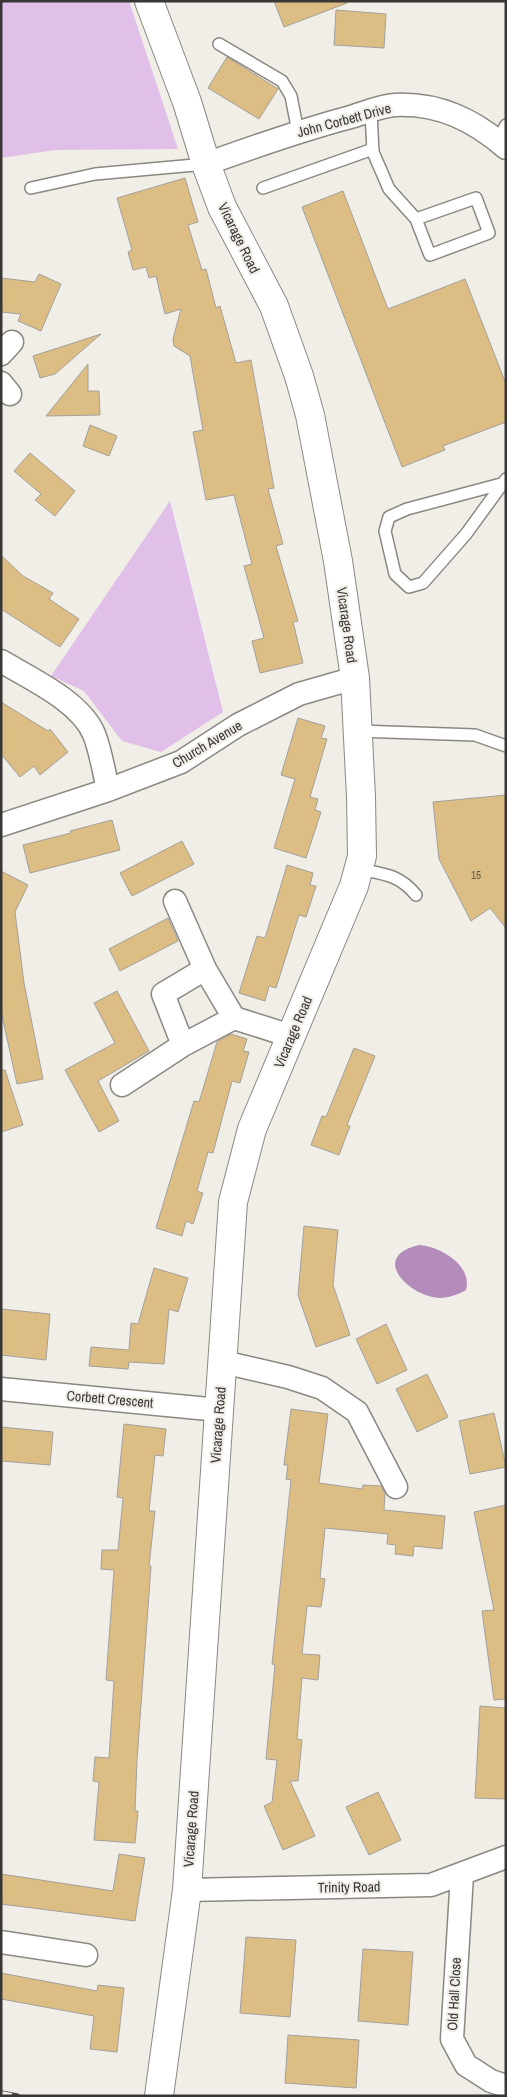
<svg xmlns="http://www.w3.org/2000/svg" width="507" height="2097" font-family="'Archivo Narrow',sans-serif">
	<rect width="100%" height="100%" fill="#f1ede7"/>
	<path fill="#e0bfe8" d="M1,1H129L178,149L55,150L1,158Z
		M170,501L223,712L161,752L122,741L84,691L51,676Z"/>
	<path fill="#b38cbc" d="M419,1245C439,1246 473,1265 466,1290C459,1294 449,1298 440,1298C412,1298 367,1257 419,1245Z"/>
	<path fill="#dcbe84" stroke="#a3a09b" d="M274,1H346L347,3L284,27Z
		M336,10L386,14L384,48L334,45Z
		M227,57L278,89L259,119L208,88Z
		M185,178L198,222L188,225L202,270L206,269L216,308L220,306L236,363L251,360L274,488L268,489L283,544L276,546L298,621L293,622L303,663L260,673L252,641L264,638L244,566L252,564L234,495L206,500L193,432L203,430L190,356L174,346L173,339L181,309L165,314L156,276L149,278L146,267L133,270L128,252L132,250L117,198Z
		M343,191L388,309L465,279L506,384V422L443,446L445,450L402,467L302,207Z
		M39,274L61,284L41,331L18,321L21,314L1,312V278L35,282Z
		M101,334L55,374L40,378L33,356Z
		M88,364V391H99L100,415L46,416Z
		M90,425L117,436L109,456L83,446Z
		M30,453L75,491L55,516L35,500L41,494L14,471Z
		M1,555L23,576L53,593L49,599L79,619L60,647L1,609Z
		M1,702L48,731L50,729L68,752L40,775L34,766L20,777L1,754Z
		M298,718L325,726L321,738L327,739L310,797L318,799L315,810L321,812L306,858L274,848L295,779L281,775Z
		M506,795V928L490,908L471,921L439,859L433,802Z
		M112,820L120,850L30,873L23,845L71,833L70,831Z
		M182,841L194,864L132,896L120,873Z
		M287,865L313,873L310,885L316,886L306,917L299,915L276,988L269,986L265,1001L239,993L257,936L265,938Z
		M1,871L28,885L15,912L24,983L43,1079L17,1084L1,1011Z
		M168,918L178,941L120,971L109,949Z
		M117,991L149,1051L98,1081L119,1121L99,1132L65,1070L115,1043L94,1003Z
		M231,1034L247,1039L243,1051L249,1052L240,1083L232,1081L213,1153L208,1152L197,1191L203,1193L193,1224L186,1221L182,1236L156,1228L194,1101L199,1102L217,1042Z
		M354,1048L375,1056L347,1125L350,1126L339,1155L311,1145L322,1116L326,1117Z
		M1,1070H5L23,1125L1,1132Z
		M304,1226L338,1230L333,1285L350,1335L316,1347L298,1295Z
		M154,1268L188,1278L178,1312L169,1309L164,1364L129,1362L128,1369L89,1366L91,1347L129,1350L131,1323L138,1324Z
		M1,1309L50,1314L46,1360L1,1355Z
		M386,1324L407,1370L377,1384L356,1339Z
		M427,1374L448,1417L417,1432L396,1389Z
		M291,1409L328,1414L319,1483L362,1489L363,1485L381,1486L385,1494L384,1510L445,1516L442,1549L414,1546L413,1556L395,1554L396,1545L387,1544L388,1534L325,1528L320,1578L325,1579L321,1607L307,1606L302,1654L320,1655L318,1680L302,1678L297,1739L302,1740L298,1781H290L315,1836L283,1850L264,1806L272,1802L277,1760L266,1759L275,1665L272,1664L291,1480L286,1479L288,1465H284Z
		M494,1413L506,1467L470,1474L459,1421Z
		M124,1424L166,1429L163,1456L155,1455L149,1511H155L149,1566H151L137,1760L135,1811H138L135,1843L94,1840L99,1782L93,1781L95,1757L109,1758L114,1681L106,1680L114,1570L101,1569L102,1550H118L123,1498L117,1497Z
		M1,1427L53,1432L50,1465L1,1461Z
		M506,1505V1699L494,1700L482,1611L494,1610L474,1512Z
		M480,1706L506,1708V1799L475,1798Z
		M378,1792L401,1840L369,1855L346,1807Z
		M119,1854L145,1858L135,1921L1,1904V1874L113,1891Z
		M246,1937L296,1940L290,2017L240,2013Z
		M363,1949L413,1952L408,2025L358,2021Z
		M1,1973L97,1991L98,1985L124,1988L117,2052L90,2049L94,2016L1,1999Z
		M288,2035L359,2040L356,2088L285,2083Z"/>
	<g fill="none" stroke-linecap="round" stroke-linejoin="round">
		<g stroke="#8b8882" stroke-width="14">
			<path id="service" d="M219,44L282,81L291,96L298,132
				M371,112L373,152L389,189L416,219L476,198L489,233L430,255L416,219
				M497,141L506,125
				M31,188L95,174L206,164
				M263,188L373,149
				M501,484L407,509L389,517L385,531L395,574L409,587L423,583L466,534L506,479
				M358,731L475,735L506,746
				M358,869C383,874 399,874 416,895"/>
		</g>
		<g stroke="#8b8882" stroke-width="25">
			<path id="minor" d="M206,164C253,147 299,131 347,118C362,114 379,106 395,105C439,103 474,120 506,148
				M1,354L12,342
				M1,383L10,394
				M1,661C31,679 80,701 94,734C101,752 104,772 108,790
				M1,825L108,790L181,762L238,725L299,694L355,678
				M175,901L205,969L234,1018
				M183,1045L163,994L205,969
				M122,1085L183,1045L234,1018L291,1036
				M223,1362L288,1377L322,1388L357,1412L396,1487
				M1,1389L219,1410
				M462,1875L452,2039L466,2065L491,2081L506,2086
				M187,1890L431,1885L506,1857
				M1,1942L86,1955"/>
		</g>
		<g stroke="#8b8882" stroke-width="30">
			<path id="tertiary" d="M149,1L187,102L206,164L222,207L274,306L299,376L310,415L338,561L355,678L361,797L362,856L354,886L252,1129L233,1202L187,1890L159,2096"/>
		</g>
		<use href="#service" stroke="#fff" stroke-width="11"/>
		<use href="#minor" stroke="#fff" stroke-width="22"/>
		<use href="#tertiary" stroke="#fff" stroke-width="28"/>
		<g stroke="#4e4c4a" stroke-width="5.5">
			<path id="rail" d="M1,2093L17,2096"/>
		</g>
		<use href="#rail" stroke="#f1ede7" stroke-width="4" stroke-dasharray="11" stroke-linecap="butt"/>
	</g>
	<g text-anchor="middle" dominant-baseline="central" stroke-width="4" stroke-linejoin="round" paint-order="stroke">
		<g font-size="11" fill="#615949">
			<text x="476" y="875">15</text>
		</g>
		<g font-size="14" fill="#383735" stroke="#f1ede7">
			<text transform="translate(344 120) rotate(-15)">John Corbett Drive</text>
			<text transform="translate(239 238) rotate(64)">Vicarage Road</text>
			<text transform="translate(347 625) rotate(82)">Vicarage Road</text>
			<text transform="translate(207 744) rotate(-31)">Church Avenue</text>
			<text transform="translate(293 1032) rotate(-67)">Vicarage Road</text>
			<text transform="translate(110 1399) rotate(5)">Corbett Crescent</text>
			<text transform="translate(218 1425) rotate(-86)">Vicarage Road</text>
			<text transform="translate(191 1829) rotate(-86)">Vicarage Road</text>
			<text transform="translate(349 1887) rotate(-1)">Trinity Road</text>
			<text transform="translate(454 1994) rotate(-87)">Old Hall Close</text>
		</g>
	</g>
	<rect width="507" height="2097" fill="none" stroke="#383735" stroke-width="5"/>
</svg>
